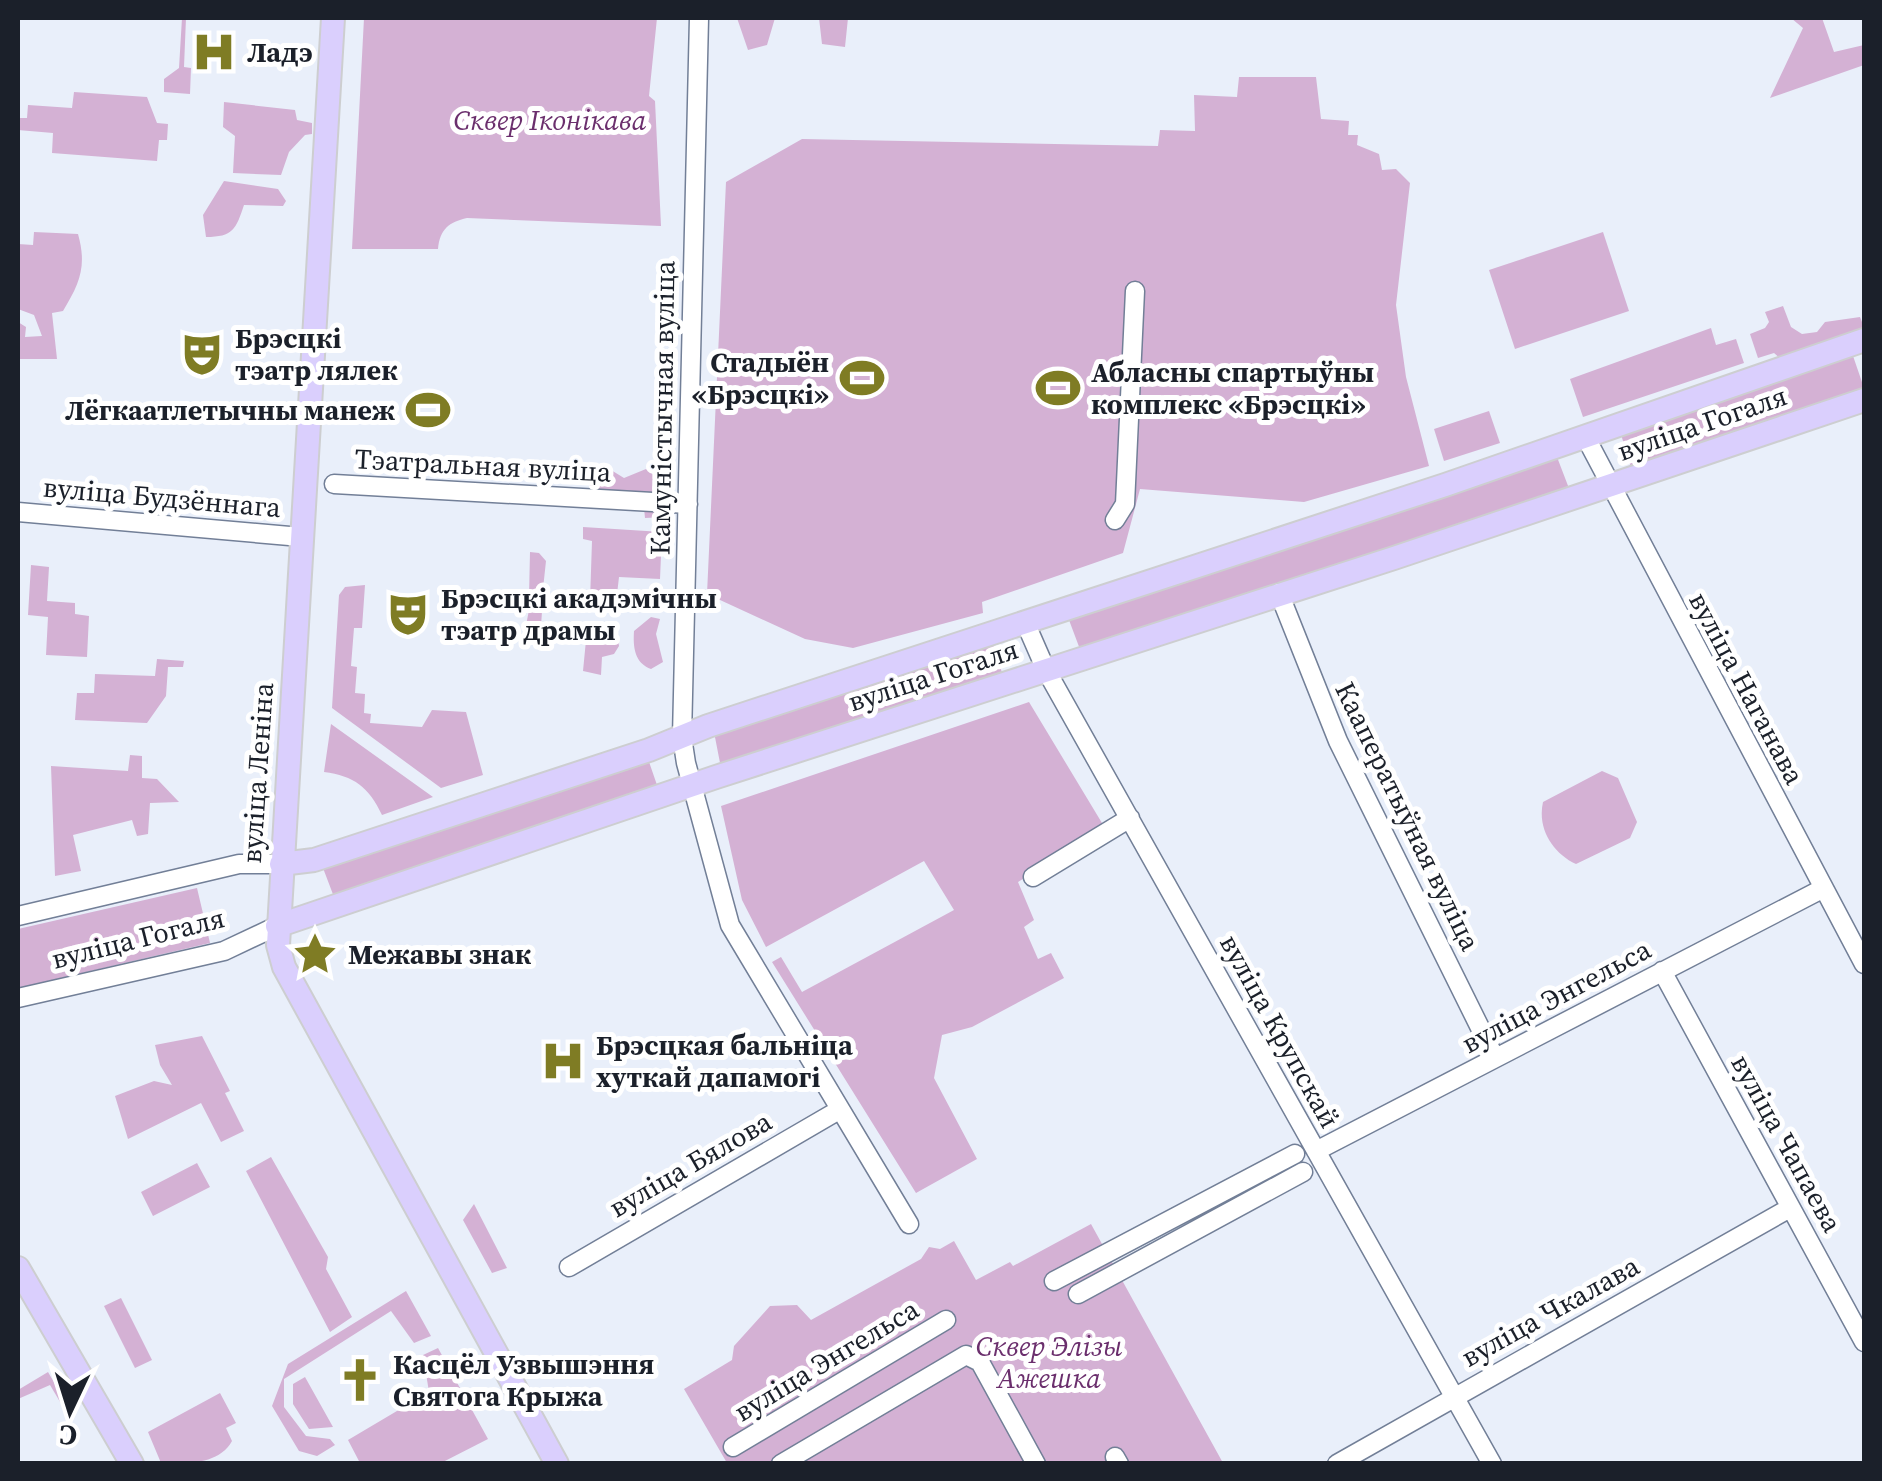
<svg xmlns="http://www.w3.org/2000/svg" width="1882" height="1481" font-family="'Source Serif 4',serif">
	<rect width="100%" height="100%" fill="#e9effa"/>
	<path fill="#d4b1d4" d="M182,18H186L184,67L191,68L190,94L164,92V79L179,68Z
		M364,18H657L649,96L655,101L661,226L467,218C449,222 440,229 438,249H352Z
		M737,18H775L767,45L748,50Z
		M819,18H848L845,47L822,44Z
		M1791,18H1822L1834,52L1864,45V65L1770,98L1803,28Z
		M1239,77H1316L1321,119L1349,121L1348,135H1358L1357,145L1379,154L1382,170L1396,169L1410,183L1396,305L1406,377L1429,466L1304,502L1140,489L1123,553L982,602L983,613L853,648L805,639L707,594L726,182L802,139L1158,146L1160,130L1195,131L1194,95L1237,97Z
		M74,92L147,97L157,123L168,124L167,140H159L157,161L52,153L53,133L18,130V118H27L28,105L72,108Z
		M224,102L295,110L297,120L312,123V134L305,135L289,152L281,175L233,173L235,136L223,127Z
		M224,181L278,189L286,201L283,206L244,205C236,229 233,237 206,237L203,215Z
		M34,232L78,234C87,266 80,283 63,311L52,313L57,359H18V322L26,327L25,337L42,336L34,315L18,309V244L33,245Z
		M1603,232L1629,311L1515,349L1489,270Z
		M1783,306L1791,327L1802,334L1817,332L1825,322L1860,317L1864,327L1782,360L1774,353L1758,358L1750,334L1765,328L1769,322L1765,312Z
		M1711,328L1716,345L1736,339L1744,363L1583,417L1570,379Z
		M1852,353L1864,388L1631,468L1620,431Z
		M1489,411L1500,443L1444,461L1434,429Z
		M1557,457L1570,491L1081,652L1069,620Z
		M584,468L611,470L624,478L646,469L665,484V517L645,518L643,498L592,493Z
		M583,527L662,532L660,579L619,577L616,603L590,601L592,541L583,539Z
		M530,552L539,553L546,561L542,598L529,597Z
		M31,565L49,567L47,601L75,603V614L89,616L87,657L46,655L48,617L28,615Z
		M365,585L362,628H354L351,666L357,667L355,693L365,694L364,713L371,714L370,723L422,727L432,710L466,712L483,775L441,788L332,708L339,595L345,587Z
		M529,610L542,611L540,642L523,641Z
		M651,617L660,619L656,634L663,662L651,669C634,663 633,646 634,631Z
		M587,630L617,634L619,646L614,654L602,657L601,675L583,671Z
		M992,640L1003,676L721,768L714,732Z
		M157,659L184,661L183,667H168L166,696L147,723L75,720L77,693H94L95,674L155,676Z
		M1029,702L1105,828L1018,882L1034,920L1024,927L1038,959L1051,953L1064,978L972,1027L942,1035L934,1078L977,1159L916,1193L772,962L781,957L802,992L954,910L924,861L766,947L742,900L721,806Z
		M331,724L433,797L382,815C369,787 354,776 324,772Z
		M130,755L142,756V778L157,779L179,802L150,803L148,834L137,836L132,820L73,835L81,871L55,876L51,766L128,771Z
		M647,756L657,785L334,897L323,868Z
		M1602,771L1618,778L1637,822L1630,838L1576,864C1553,853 1537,829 1543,802Z
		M197,888L210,943L18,988V929Z
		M202,1036L230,1091L225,1093L244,1131L221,1142L201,1103L128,1139L115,1096L154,1081L172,1085L160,1065L155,1045Z
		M271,1157L328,1257L326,1269L352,1317L330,1332L246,1171Z
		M197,1163L210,1187L153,1216L141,1192Z
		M474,1204L507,1268L492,1273L463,1220Z
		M1091,1224L1223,1463H727L684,1389L732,1360L734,1346L770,1306L797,1305L811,1320L921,1259L929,1247L940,1249L954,1241L976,1280L1010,1262L1013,1266Z
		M406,1291L431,1336L414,1343L391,1311L284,1379V1407L306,1436L330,1439L335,1445L317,1456L299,1451L272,1406L288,1364Z
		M121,1298L152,1360L135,1368L104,1306Z
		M438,1348L488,1439L441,1463H360L348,1440L429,1392L423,1355Z
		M48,1372L73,1415L69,1417L50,1385L18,1399V1390Z
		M305,1377L333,1427L309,1429L293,1404V1384Z
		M220,1393L236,1423L226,1428L232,1441C219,1465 185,1464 161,1463L148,1432Z"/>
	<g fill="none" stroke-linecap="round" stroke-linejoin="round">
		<g stroke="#727f97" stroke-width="21">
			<path id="minor" d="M699,18L682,737L686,763L730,925L909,1224
				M1585,436L1864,964
				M334,484L688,504
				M18,512L301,537
				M1115,520L1125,504L1135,291
				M1279,593L1338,741L1495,1058
				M1025,622L1046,670L1492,1464
				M1033,877L1130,818
				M18,916L239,864H281
				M1662,971L1864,1342
				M18,998L224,951L277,926
				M1316,1151L1822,889
				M569,1267L839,1110
				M1054,1281L1295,1154
				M1078,1294L1303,1172
				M733,1447L946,1320
				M1115,1457L1119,1464
				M781,1464L966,1355L980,1362L1036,1464
				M1337,1464L1790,1208"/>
		</g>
		<g stroke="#cdced0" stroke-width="26">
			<path id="major" d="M333,18L278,945L284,967L557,1464
				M281,864L314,860L649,750L708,726L1445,485L1864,340
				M277,926L716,777L1394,558L1864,400
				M18,1268L132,1464"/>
		</g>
		<use href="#minor" stroke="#fff" stroke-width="18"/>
		<use href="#major" stroke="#dacffd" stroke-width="22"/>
	</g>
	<defs>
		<g id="hospital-bare" transform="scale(3.45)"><path d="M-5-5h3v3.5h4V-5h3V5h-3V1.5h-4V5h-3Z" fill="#7f7c24" stroke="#fff" stroke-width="2.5" paint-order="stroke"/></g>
		<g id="theatre-bare" transform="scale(3.45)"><path d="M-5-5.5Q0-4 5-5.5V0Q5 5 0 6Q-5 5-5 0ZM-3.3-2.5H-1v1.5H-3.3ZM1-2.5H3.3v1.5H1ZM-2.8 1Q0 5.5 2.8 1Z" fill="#7f7c24" stroke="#fff" stroke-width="2.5" paint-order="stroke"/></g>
		<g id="stadium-bare" transform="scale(3.45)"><path d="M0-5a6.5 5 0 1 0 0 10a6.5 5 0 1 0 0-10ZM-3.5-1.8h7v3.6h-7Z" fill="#7f7c24" stroke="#fff" stroke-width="2.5" paint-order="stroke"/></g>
		<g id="sight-bare" transform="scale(3.45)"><path d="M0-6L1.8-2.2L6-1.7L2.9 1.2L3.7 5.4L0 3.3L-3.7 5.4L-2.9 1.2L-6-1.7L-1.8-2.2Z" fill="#7f7c24" stroke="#fff" stroke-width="2.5" paint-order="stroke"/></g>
		<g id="church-bare" transform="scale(3.45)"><path d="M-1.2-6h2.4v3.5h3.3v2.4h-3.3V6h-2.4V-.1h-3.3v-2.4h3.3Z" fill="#7f7c24" stroke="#fff" stroke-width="2.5" paint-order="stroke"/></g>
	</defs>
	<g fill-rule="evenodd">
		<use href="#hospital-bare" x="214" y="52"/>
		<use href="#theatre-bare" x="202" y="354"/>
		<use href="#stadium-bare" x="862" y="378"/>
		<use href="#stadium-bare" x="1058" y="388"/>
		<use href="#stadium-bare" x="428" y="410"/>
		<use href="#theatre-bare" x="408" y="614"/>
		<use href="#sight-bare" x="315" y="954"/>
		<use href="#hospital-bare" x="563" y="1061"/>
		<use href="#church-bare" x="360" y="1380"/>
	</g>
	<g text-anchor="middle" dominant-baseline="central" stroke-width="10" stroke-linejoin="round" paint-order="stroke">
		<g font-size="28" font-weight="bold" fill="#1b202a" stroke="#fff" text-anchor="start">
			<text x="247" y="52">Ладэ</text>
			<text x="235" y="338">Брэсцкі<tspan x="235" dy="32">тэатр лялек</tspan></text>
			<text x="829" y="362" text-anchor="end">Стадыён<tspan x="829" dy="32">«Брэсцкі»</tspan></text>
			<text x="1091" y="372">Абласны спартыўны<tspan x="1091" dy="32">комплекс «Брэсцкі»</tspan></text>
			<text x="395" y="410" text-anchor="end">Лёгкаатлетычны манеж</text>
			<text x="441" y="598">Брэсцкі акадэмічны<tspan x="441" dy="32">тэатр драмы</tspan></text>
			<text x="348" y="954">Межавы знак</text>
			<text x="596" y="1045">Брэсцкая бальніца<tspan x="596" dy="32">хуткай дапамогі</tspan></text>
			<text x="393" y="1364">Касцёл Узвышэння<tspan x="393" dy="32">Святога Крыжа</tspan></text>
		</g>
		<g font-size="28" font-style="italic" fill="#6b2f6d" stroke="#fff">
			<text x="550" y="120">Сквер Іконікава</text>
			<text x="1049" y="1346">Сквер Элізы<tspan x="1049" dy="32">Ажешка</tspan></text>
		</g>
		<g font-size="28" fill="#1b202a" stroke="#fff">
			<text transform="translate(662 408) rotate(-89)">Камуністычная вуліца</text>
			<text transform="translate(1702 423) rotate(-19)">вуліца Гогаля</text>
			<text transform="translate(483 465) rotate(3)">Тэатральная вуліца</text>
			<text transform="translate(162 497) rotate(5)">вуліца Будзённага</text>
			<text transform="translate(933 675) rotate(-18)">вуліца Гогаля</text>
			<text transform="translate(1747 688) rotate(62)">вуліца Наганава</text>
			<text transform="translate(257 773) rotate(-86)">вуліца Леніна</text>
			<text transform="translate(1408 816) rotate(64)">Кааператыўная вуліца</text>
			<text transform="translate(138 938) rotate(-14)">вуліца Гогаля</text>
			<text transform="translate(1556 996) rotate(-28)">вуліца Энгельса</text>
			<text transform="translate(1280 1031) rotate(61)">вуліца Крупскай</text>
			<text transform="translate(1787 1143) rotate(61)">вуліца Чапаева</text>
			<text transform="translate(690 1164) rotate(-30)">вуліца Бялова</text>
			<text transform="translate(1550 1311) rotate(-29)">вуліца Чкалава</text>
			<text transform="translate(826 1360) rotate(-31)">вуліца Энгельса</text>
		</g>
	</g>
	<rect width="1882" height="1481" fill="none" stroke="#1b202a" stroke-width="40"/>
	<g transform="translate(70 1411) rotate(184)" stroke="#ffffff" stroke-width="8" paint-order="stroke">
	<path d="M0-8L18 38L0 25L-18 38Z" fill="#1b202a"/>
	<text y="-15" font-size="28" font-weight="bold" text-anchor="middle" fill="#1b202a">С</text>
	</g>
</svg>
